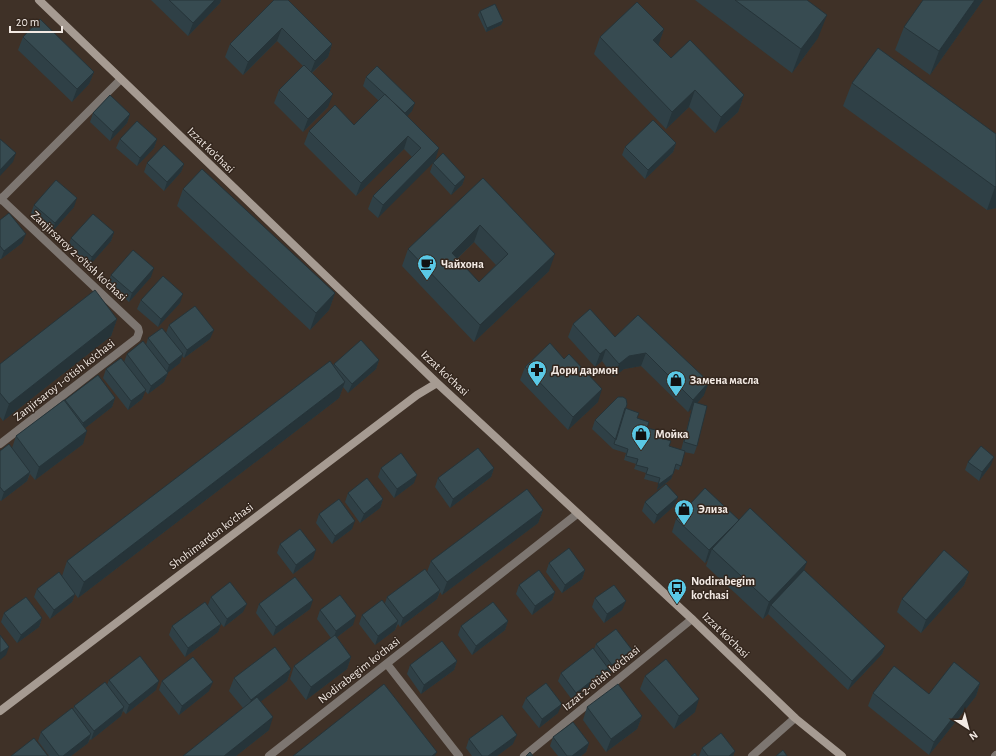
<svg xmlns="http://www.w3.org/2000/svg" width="996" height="756" font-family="'Alegreya Sans',sans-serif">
	<rect width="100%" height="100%" fill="#3f3127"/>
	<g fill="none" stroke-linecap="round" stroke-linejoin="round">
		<path stroke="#7d7671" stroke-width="8" d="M0,198L138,328L139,332L137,338L0,444
			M0,200L120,80
			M387,664L459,756
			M269,756L577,514
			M524,756L692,619
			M752,756L795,718
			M995,756L996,755"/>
		<path stroke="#a69b92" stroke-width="8" d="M39,0L437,383L692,619L795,718L842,756
			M0,711L417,395L437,383"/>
	</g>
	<path fill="#2f4046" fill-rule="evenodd" d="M151,0H221L220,3L188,36Z
		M274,0L332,44L328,57L312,73L328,107L303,132L274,103L279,90L303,66L277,41L243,75L225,57L230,44Z
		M695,0H807L818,38L792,73Z
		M983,0L930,75L895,50L904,27Z
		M480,11L503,21L501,25L486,32L478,15Z
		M664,29L658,45L671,58L744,95L738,112L715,133L689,107L666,129L594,54L600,37Z
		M23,37L94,72L89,84L72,102L18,50Z
		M366,77L412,111L407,116L439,148L378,218L368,209L373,196L412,157L404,149L356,196L304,144L309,131L354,125L379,101L363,86Z
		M852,83L996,134V208L987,210L843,106Z
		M93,113L130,114L127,123L110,141L90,122Z
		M120,139H157L154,148L137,166L116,148Z
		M676,143L673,152L645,179L622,155L625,147Z
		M147,163L184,164L181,172L164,191L144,172Z
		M433,163L465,177L462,185L451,195L430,172Z
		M483,178L549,271L474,342L402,266L408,249ZM474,242L496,265L479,282L457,259Z
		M183,189L335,293L329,310L310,330L177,206Z
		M34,205L74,207L52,232L31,213Z
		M0,220L22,243L1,259H0Z
		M114,232L111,241L89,266L68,247L71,238Z
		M111,275L151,277L129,302L108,283Z
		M141,300L180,303L158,327L137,309Z
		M638,315L704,395L697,403V446L694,454L684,452L679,470L675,469L671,479L657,490L659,483L644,479L646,473L634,469L636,464L624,460L626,453L613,449L592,429L595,420L625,408L669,446L681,450L692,409L688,412L641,366L624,369L614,377L602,361L595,367L568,337L573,324L615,337Z
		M117,319L111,336L3,421L0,417V364Z
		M169,325L210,339L184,358L182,356L180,363L167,373H168L164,382L148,394L145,391L142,399L128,410L103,378L106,369L124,362L127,354L146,345L148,338L166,333Z
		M379,360L376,369L348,393L343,387L339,398L78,598L75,594L72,602L50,619L34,597L37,589L62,576L67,561L333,365L334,364Z
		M525,367L598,402L568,430L520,380Z
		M115,398L112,407L85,428L83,444L35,480L30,474L27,481L1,501L0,500V451L12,448L16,436L65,401V400Z
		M968,462L991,465L979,481L965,470Z
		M381,468L414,483L394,498L378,477Z
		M494,468L491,477L450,508L435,487L438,478Z
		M348,493L383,499L380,508L360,523L345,502Z
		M678,497L674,506L654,524L642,511L645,502Z
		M543,510L538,523L442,595L440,592L437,599L400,627L398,624L395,630L375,645L359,624L362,615L385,603L387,597L427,572L431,561Z
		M319,514L352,529L332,544L316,523Z
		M676,519L739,520L804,570L885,646L882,654L848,690L768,614L763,619L706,566L708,560L705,563L672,532Z
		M280,544L313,559L293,574L277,553Z
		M549,563L585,570L582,579L562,593L546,572Z
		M969,572L964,585L921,633L897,612L902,599Z
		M519,585L555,592L552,600L532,615L516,594Z
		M211,597L243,612L224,627L221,624L218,632L185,657L169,635L172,626L208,605Z
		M595,598L622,610L604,623L592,607Z
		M259,604L310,609L273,636L256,613Z
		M320,610L353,625L337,637L351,657L347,669L306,700L290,679L294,666L331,638L317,619Z
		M4,613L42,618L39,627L17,643L1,622Z
		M508,621L505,630L472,655L458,635L461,626Z
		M596,644L629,659L609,674L607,671L605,677L573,701L558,681L561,673L594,649Z
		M457,661L454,670L421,694L407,674L410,665Z
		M291,669L287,681L261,701L269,730L236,756H183L243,708L229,691L234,678Z
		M645,676L695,712L674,729L640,689Z
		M109,680L156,690L126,714L123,711L121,716L91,740L90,739L88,743L71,756H49L38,741L41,732L73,710L74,706L107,685Z
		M162,681L209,691L179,715L159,690Z
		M980,683L976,696L929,755L868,706L873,693L929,694Z
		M526,698L558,713L539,728L522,707Z
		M587,707L642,716L637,729L606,752L583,720Z
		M553,737L589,743L586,752L581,756H558L550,746Z
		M469,739L513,744L497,756H472L466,748Z
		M702,748L735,751L733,756H699Z"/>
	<path fill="#263439" d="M215,0H221L220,3L188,36L193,23Z
		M975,0H983L930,75L939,51Z
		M827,15L818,38L792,73L801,49Z
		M503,21L501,25L486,32L487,28Z
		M282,28L277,41L243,75L248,62Z
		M664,29L658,46L653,40Z
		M332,44L328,57L310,74L315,61Z
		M94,72L89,84L72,102L77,89Z
		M695,90L689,107L666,129L672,112Z
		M333,94L328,107L303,132L308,119Z
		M744,95L738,112L715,133L721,117Z
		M415,103L412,111L402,122L405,113Z
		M130,114L127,123L110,141L113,132Z
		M408,136L404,149L356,196L361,183Z
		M157,139L154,148L137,166L140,158Z
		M676,143L673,152L645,179L648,170Z
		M439,148L435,161L378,218L383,205Z
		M16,153L13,162L0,176V170Z
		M184,164L181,172L164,191L167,182Z
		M465,177L462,185L451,195L455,186Z
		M996,186V208L987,210L995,187Z
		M77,198L74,207L52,232L55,223Z
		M480,225L474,242L445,270L452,253Z
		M114,232L111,241L89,266L92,257Z
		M26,234L22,243L1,259L4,251Z
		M555,254L549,271L474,342L480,325Z
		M154,268L151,277L129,302L132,293Z
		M335,293L329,310L310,330L316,313Z
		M183,294L180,303L158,327L161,319Z
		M117,319L111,336L3,421L9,404Z
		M214,330L210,339L184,358L187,350Z
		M606,349L602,361L595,367L600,354Z
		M646,353L641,366L624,369L614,377L619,364L629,356Z
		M183,354L180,363L166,374L169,365Z
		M379,360L376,369L348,393L352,384Z
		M168,373L164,382L148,394L151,386Z
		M345,382L339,398L78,598L84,582Z
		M709,382L704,395L693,408L694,402L692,409L688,412L693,400Z
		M602,389L598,402L568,430L573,417Z
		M146,390L142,399L128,410L131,401Z
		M115,398L112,407L80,432L83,423Z
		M87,431L83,444L35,480L39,467Z
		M994,457L991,465L979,481L982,472Z
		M494,468L491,477L450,508L453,499Z
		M30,472L27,481L1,501L4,492Z
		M673,474L671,479L657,490L658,485Z
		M417,475L414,483L394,498L397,489Z
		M678,497L674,506L654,524L657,515Z
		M383,499L380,508L360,523L364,514Z
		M543,510L538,523L442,595L447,582Z
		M739,520L712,549L708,560L705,563L709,550Z
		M355,521L352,529L332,544L335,536Z
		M316,550L313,559L293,574L296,565Z
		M807,562L801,578L771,605L768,614L763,619L769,602Z
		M585,570L582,579L562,593L565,585Z
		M969,572L964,585L921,633L926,620Z
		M440,590L437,599L400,627L403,618Z
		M555,592L552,600L532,615L535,606Z
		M75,594L72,602L50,619L54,610Z
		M313,600L310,609L273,636L276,627Z
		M626,601L622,610L604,623L607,614Z
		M247,604L243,612L224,627L227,619Z
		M356,616L353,625L333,640L336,631Z
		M42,618L39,627L17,643L21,635Z
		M398,621L395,630L375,645L378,636Z
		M508,621L505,630L472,655L476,646Z
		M221,624L218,632L185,657L188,648Z
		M885,646L882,654L848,690L852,681Z
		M9,647L6,655L0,660V653Z
		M632,650L629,659L609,674L612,665Z
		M351,657L347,669L306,700L311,687Z
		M457,661L454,670L421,694L424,685Z
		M608,668L605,677L573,701L576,693Z
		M291,669L287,681L246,713L251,700Z
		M159,681L156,690L126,714L129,705Z
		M213,682L209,691L179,715L182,706Z
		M980,683L976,696L929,755L934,742Z
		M699,699L695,712L674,729L679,716Z
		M562,704L558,713L539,728L542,719Z
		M124,707L121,716L91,740L94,731Z
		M642,716L637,729L606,752L611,739Z
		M273,717L269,730L236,756H224Z
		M91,734L88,743L71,756H63Z
		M517,735L513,744L497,756H488Z
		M589,743L586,752L581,756H572Z
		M735,751L733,756H729Z
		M437,752L435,756H432Z"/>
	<path fill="#374b51" stroke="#263439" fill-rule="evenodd" d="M169,0H215L193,23Z
		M274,0H288L332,44L315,61L282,28L248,62L230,44Z
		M735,0H807L827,15L801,49Z
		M923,0H975L939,51L904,27Z
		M637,2L664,29L653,40L671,58L690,40L744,95L721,117L695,90L672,112L600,37Z
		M495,4L503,21L487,28L480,11Z
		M40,19L94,72L77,89L23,37Z
		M878,48L996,134V186L995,187L852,83Z
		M304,65L333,94L308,119L279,90Z
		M377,66L415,103L405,113L366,77Z
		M385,94L439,148L383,205L373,196L421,148L408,136L361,183L309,131L335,105L354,125Z
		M110,95L130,114L113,132L93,113Z
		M653,120L676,143L648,170L625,147Z
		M137,121L157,139L140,158L120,139Z
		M0,139L16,153L0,170Z
		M164,145L184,164L167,182L147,163Z
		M443,153L465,177L455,186L433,163Z
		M202,169L335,293L316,313L183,189Z
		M483,178L555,254L480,325L408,249ZM480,225L508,254L479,282L452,253Z
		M56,180L77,198L55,223L34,205Z
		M9,213L26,234L4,251L0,246V220Z
		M93,214L114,232L92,257L71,238Z
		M133,250L154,268L132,293L111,275Z
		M163,276L183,294L161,319L141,300Z
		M95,290L117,319L9,404L0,393V364Z
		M195,306L214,330L187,350L169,325Z
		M590,309L615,337L638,315L709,382L693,400L646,353L629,356L619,364L606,349L600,354L573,324Z
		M162,328L183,354L169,365L148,338Z
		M361,340L379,360L352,384L334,364Z
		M143,341L168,373L151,386L127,354Z
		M550,343L564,359L569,354L602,389L573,417L525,367Z
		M121,358L146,390L131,401L106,369Z
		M330,361L345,382L84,582L67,561Z
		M98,375L115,398L83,423L65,400Z
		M618,397H623L626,399L627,404L616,440L595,420Z
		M64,400L87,431L39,467L16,436Z
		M694,402L707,406L697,446L684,442Z
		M625,408L639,413L637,418L649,422L647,428L660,431L658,437L671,441L669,446L685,451L681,466L676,464L673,474L658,485L660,478L646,474L648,468L636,465L638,459L626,456L628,449L614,444Z
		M9,444L30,472L4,492L0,487V451Z
		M981,446L994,457L982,472L968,462Z
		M478,448L494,468L453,499L438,478Z
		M401,453L417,475L397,489L381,468Z
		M367,478L383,499L364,514L348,493Z
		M666,484L678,497L657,515L645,502Z
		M705,488L739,520L709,550L676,519Z
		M527,489L543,510L447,582L431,561Z
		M339,499L355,521L335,536L319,514Z
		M750,508L807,562L769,602L712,549Z
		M300,529L316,550L296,565L280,544Z
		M569,548L585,570L565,585L549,563Z
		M944,550L969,572L926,620L902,599Z
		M425,569L440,590L403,618L387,597Z
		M539,570L555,592L535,606L519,585Z
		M804,570L885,646L852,681L771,605Z
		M59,572L75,594L54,610L37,589Z
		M295,577L313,600L276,627L259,604Z
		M230,582L247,604L227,619L211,597Z
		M614,585L626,601L607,614L595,598Z
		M340,595L356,616L336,631L320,610Z
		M26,597L42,618L21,635L4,613Z
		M382,600L398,621L378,636L362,615Z
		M205,602L221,624L188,648L172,626Z
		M493,602L508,621L476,646L461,626Z
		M616,629L632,650L612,665L596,644Z
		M0,635L9,647L0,653Z
		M335,635L351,657L311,687L294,666Z
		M442,641L457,661L424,685L410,665Z
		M275,647L291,669L251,700L234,678Z
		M593,648L608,668L576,693L561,673Z
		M140,656L159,681L129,705L109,680Z
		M193,657L213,682L182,706L162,681Z
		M666,659L699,699L679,716L645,676Z
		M954,662L980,683L934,742L873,693L894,666L929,694Z
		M105,682L124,707L94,731L74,706Z
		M546,683L562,704L542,719L526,698Z
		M384,684L437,752L432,756H293Z
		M618,684L642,716L611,739L587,707Z
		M257,697L273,717L224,756H183Z
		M72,708L91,734L63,756H59L41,732Z
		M502,715L517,735L488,756H482L469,739Z
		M573,722L589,743L572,756H567L553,737Z
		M721,733L735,751L729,756H708L702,748Z
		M34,738L48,756H11Z
		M783,750L787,756H776Z
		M530,752L533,756H526Z
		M695,753L697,756H691Z"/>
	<defs>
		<g id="cafe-pin" transform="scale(1)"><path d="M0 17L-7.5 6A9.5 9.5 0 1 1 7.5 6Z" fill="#5ac8e5" stroke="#34271e"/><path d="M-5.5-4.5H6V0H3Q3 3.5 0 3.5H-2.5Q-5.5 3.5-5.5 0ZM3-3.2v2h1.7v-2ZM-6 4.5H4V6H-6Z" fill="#111"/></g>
		<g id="pharmacy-pin" transform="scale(1)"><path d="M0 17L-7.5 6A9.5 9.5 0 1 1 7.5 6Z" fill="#5ac8e5" stroke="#34271e"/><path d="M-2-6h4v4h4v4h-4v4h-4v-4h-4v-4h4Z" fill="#111"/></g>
		<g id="shop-pin" transform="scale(1)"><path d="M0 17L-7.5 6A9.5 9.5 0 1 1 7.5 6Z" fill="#5ac8e5" stroke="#34271e"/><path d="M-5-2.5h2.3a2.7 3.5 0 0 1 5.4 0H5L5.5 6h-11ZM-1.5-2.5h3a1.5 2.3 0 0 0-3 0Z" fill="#111"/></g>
		<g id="bus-pin" transform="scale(1)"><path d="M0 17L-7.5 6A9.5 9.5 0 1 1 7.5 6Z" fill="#5ac8e5" stroke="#34271e"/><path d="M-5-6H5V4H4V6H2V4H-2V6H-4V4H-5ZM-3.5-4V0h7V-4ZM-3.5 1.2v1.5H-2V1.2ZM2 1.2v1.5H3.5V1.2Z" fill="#111"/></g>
	</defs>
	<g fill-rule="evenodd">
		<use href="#cafe-pin" x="427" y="264"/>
		<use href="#pharmacy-pin" x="537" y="370"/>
		<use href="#shop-pin" x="676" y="380"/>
		<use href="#shop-pin" x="641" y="434"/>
		<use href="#shop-pin" x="684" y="509"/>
		<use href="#bus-pin" x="677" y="588"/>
	</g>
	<g text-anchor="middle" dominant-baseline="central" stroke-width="3" stroke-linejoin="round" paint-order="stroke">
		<g font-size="12" fill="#f3eae4" stroke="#34271e">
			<text transform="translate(211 150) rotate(44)">Izzat ko'chasi</text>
			<text transform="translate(79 256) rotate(43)">Zanjirsaroy 2-o'tish ko'chasi</text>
			<text transform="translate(445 373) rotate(43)">Izzat ko'chasi</text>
			<text transform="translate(64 380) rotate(-38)">Zanjirsaroy 1-o'tish ko'chasi</text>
			<text transform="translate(211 536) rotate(-37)">Shohimardon ko'chasi</text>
			<text transform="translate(726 635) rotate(44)">Izzat ko'chasi</text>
			<text transform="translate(359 670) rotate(-38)">Nodirabegim ko'chasi</text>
			<text transform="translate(601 678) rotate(-39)">Izzat 2-o'tish ko'chasi</text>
		</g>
		<g font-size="12" font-weight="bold" fill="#f3eae4" stroke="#34271e" text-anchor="start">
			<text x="441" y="264">Чайхона</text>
			<text x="551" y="370">Дори дармон</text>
			<text x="690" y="380">Замена масла</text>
			<text x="655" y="434">Мойка</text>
			<text x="698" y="509">Элиза</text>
			<text x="691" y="581">Nodirabegim<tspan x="691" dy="14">ko'chasi</tspan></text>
		</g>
	</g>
	<g transform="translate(968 728) rotate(144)" stroke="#34271e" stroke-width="3" paint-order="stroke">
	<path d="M0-3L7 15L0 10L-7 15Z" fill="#f3eae4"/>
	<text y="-6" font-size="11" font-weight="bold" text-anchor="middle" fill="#f3eae4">N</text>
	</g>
	<path d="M10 26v6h52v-6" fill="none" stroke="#f3eae4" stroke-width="2"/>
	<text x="16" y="26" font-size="12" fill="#f3eae4" stroke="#34271e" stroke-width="3" paint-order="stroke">20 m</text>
</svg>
